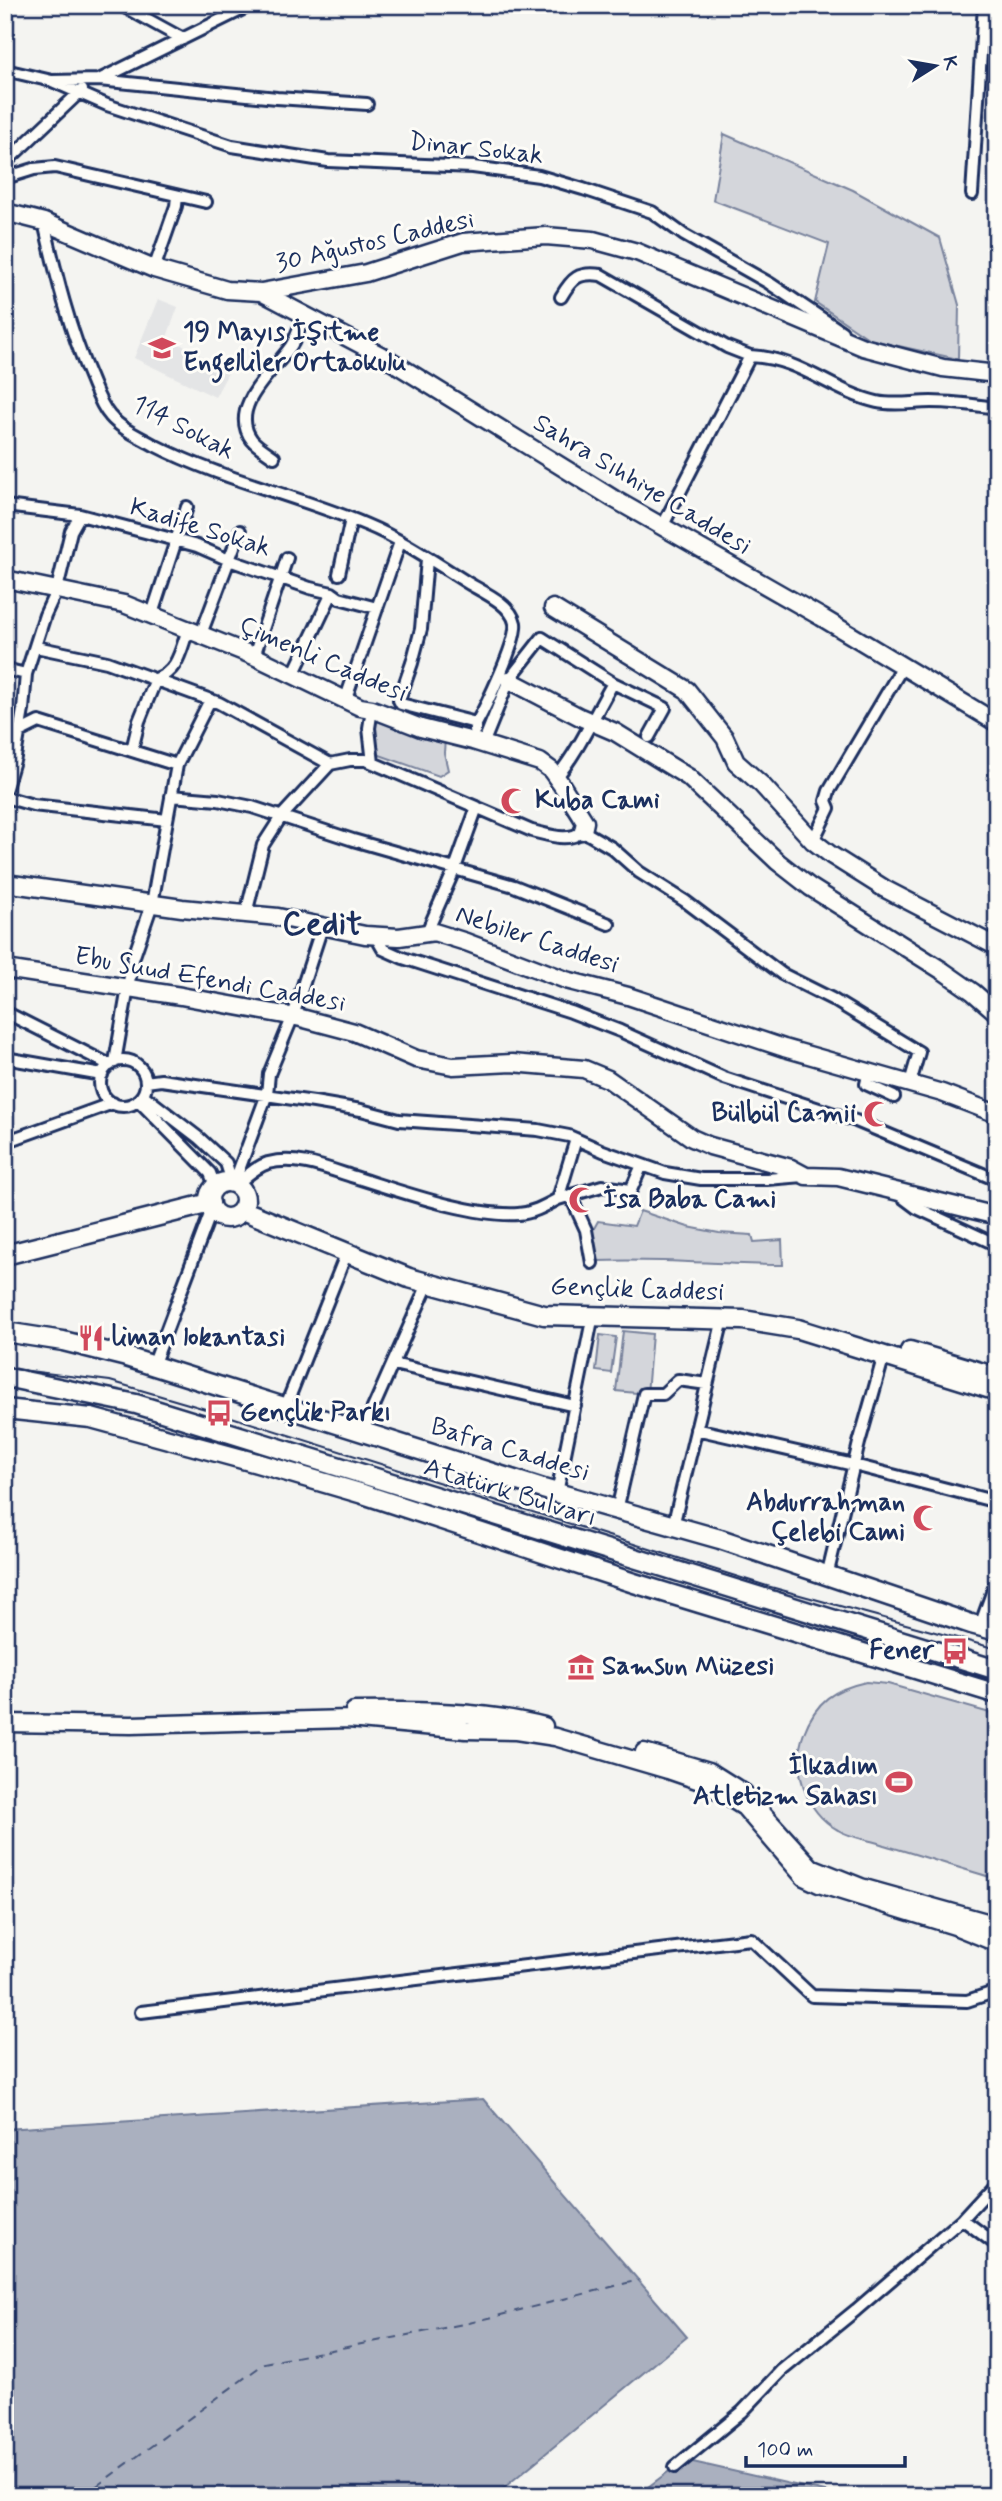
<svg xmlns="http://www.w3.org/2000/svg" width="1002" height="2501" font-family="Mynerve,sans-serif">
	<rect width="100%" height="100%" fill="#f4f4f1"/>
	<filter id="ink" filterUnits="userSpaceOnUse"><feTurbulence type="fractalNoise" baseFrequency=".0143" numOctaves="2"/><feDisplacementMap in="SourceGraphic" scale="14" xChannelSelector="R" yChannelSelector="G"/><feConvolveMatrix kernelMatrix="1 2 1 2 8 2 1 2 1" color-interpolation-filters="sRGB"/></filter>
	<g filter="url(#ink)">
		<path fill="#e4e5e6" d="M5,222L15,224L5,290Z
			M158,299L178,307L167,337L229,371L215,397L134,358Z"/>
		<path fill="#d4d6db" stroke="#78829c" stroke-width="2" d="M724,134L853,190L940,238L959,305L958,359L871,340L815,302L829,244L713,200Z
			M374,715L445,739L444,753L448,770L439,776L374,753Z
			M640,1211L688,1227L719,1233L752,1235L754,1242L782,1240L783,1265C720,1265 659,1258 597,1261L590,1232L593,1230L598,1221L634,1226Z
			M623,1331L652,1334L647,1394L616,1391Z
			M600,1335L616,1337L611,1373L596,1371Z
			M866,1682L888,1684L997,1715V1879C959,1868 922,1856 884,1845C870,1840 851,1838 838,1830C805,1812 791,1767 804,1733C816,1701 834,1689 866,1682Z"/>
		<path fill="#aab0bf" stroke="#717c98" stroke-width="2" d="M483,2099L687,2337L494,2496H5V2129Z
			M684,2460L843,2496H636Z"/>
		<g fill="none" stroke-linecap="round" stroke-linejoin="round">
			<path stroke="#46567b" stroke-width="2" stroke-dasharray="9 7" stroke-linecap="butt" d="M83,2496L265,2363L469,2323L639,2280"/>
			<g stroke="#1b2f5e" stroke-width="16">
				<path id="street" d="M121,5L183,39
					M5,70L52,81L99,80L277,98L367,104
					M99,80L251,5
					M52,81L107,105L232,146L328,161L473,167L539,176L583,189L652,212L684,235L769,283L842,332
					M5,163L82,90
					M5,178L34,169L55,167L206,202
					M972,194L984,5
					M44,222C56,275 69,329 91,379C96,391 101,406 110,416C121,429 140,437 154,445C222,480 297,495 367,525C401,539 436,563 468,583C483,592 511,604 515,623C518,641 485,708 475,726
					M154,269L176,206L177,196
					M561,297C572,278 578,272 601,275L727,347L750,356
					M274,457C267,452 257,446 252,440C227,407 274,371 291,346C297,337 300,325 304,315
					M5,506L80,515L164,537L197,546L229,560L310,588L332,593L339,598L377,608
					M662,527L750,356C801,358 830,391 877,402C895,406 913,402 931,402C953,402 975,405 997,408
					M427,559L421,629L412,663L399,700L401,704L472,722L475,726V730
					M339,574L351,519
					M152,614L187,507
					M201,634L240,531
					M36,647L107,662L219,703L330,764
					M254,656L287,558
					M5,669L26,674
					M293,675L332,593
					M345,701L400,542
					M372,709L369,728L373,763
					M5,729L19,732L39,722L177,765L167,820L33,805L5,797
					M483,744L509,680L542,638L613,683L665,708L649,737
					M132,750L139,721L156,679C179,670 180,651 188,630
					M177,765L210,700
					M556,778C580,749 594,715 613,683
					M5,791L15,757L23,710L26,674L45,615L57,589L71,531L80,515
					M171,796L218,800L252,807L353,840L514,886L609,924
					M813,841L829,808L826,801L829,791L903,666
					M246,914L263,845L281,817L330,764L350,760H366L532,831C550,835 568,843 583,831L612,848L639,872L685,901L782,974L832,999L919,1052L910,1083
					M427,932L455,868L477,807
					M375,935L383,949L403,958L571,1012L620,1031L724,1078L856,1121L997,1180
					M5,1012L110,1065
					M5,1058L102,1075
					M100 1083a23 23 0 1 1 46 0a23 23 0 1 1-46 0Z
					M115,1062L133,959L152,904L167,820
					M869,1071L866,1084L894,1097
					M146,1082L161,1080L314,1102L361,1110L399,1120L538,1130L569,1136L603,1151L665,1173L701,1179H767L803,1176
					M143,1095L199,1138L226,1163L232,1182
					M138,1100L210,1173L215,1186
					M5,1142L113,1103
					M234,1183L267,1094L269,1074L293,1016L322,927
					M237,1184C247,1176 255,1167 268,1163C296,1156 324,1167 351,1176C397,1190 471,1217 518,1214C533,1213 545,1206 558,1199L576,1139
					M570,1195L586,1230L592,1263
					M901,1196L917,1208L997,1245
					M558,1199L602,1186L631,1190L642,1165
					M393,1364L575,1406
					M153,1366L212,1209
					M285,1408L347,1252
					M696,1429L854,1465L997,1502
					M362,1433L428,1284
					M557,1493L593,1315
					M617,1510L644,1394H663L678,1380L707,1384
					M673,1526L723,1319
					M827,1576L859,1443L884,1355
					M980,1626L997,1579
					M141,2012L751,1939L812,1996L967,2001L997,1991
					M962,2219L997,2245
					M675,2467L742,2412L781,2371L856,2310L962,2219L997,2181"/>
			</g>
			<g stroke="#1b2f5e" stroke-width="21">
				<path id="secondary" d="M5,212L44,222L154,269L227,290L261,292L366,273L463,242L546,236L593,240L637,252L863,347L943,368L997,374
					M261,292L386,358L614,499L821,617L997,723
					M5,579L124,604L254,656L360,707L372,709L421,728L473,741L540,762L551,770L561,784L585,822L583,831
					M553,608L687,690L725,738L736,762L762,785L813,841L831,855L885,889L997,947
					M509,680L580,717L615,732L688,777L778,862L810,887L943,971L973,992L997,1013
					M5,883L182,908L278,917L365,935L399,937L434,932L466,942L566,980L628,996L784,1048L942,1093L997,1114
					M5,969L181,996L301,1018L354,1032L416,1059L453,1066L512,1063L584,1069L608,1079L692,1138L710,1146L791,1168L806,1176L838,1177L997,1216
					M354,1711C414,1710 486,1711 544,1726
					M5,1723L131,1725L349,1719L466,1730L516,1731L555,1737L668,1770L700,1781L720,1792L744,1807L804,1877L819,1884L955,1926L997,1943
					M644,1752L709,1771L744,1793L811,1867L861,1887L997,1925"/>
			</g>
			<g stroke="#1b2f5e" stroke-width="23">
				<path id="primary" d="M209 1200a18 18 0 1 1 36 0a18 18 0 1 1-36 0Z
					M242,1210L409,1278L544,1315L743,1320L798,1329L997,1391
					M5,1255L210,1203
					M5,1332L63,1341L123,1356L543,1489L720,1539L971,1624L997,1631
					M910,1351L997,1377
					M5,1377L136,1404L997,1670
					M5,1409L91,1418L257,1463L363,1494L634,1583L997,1694"/>
			</g>
			<use href="#street" stroke="#fdfcf7" stroke-width="10"/>
			<use href="#secondary" stroke="#fdfcf7" stroke-width="16"/>
			<use href="#primary" stroke="#fdfcf7" stroke-width="18"/>
			<path stroke="#1b2f5e" stroke-width="2" d="M5,1368L110,1381L219,1413L767,1586L997,1649"/>
		</g>
	</g>
	<defs>
		<g id="school-bare" transform="scale(2.1)"><path d="M0-5L7-2L0 1L-7-2ZM-4 1L0 2.5L4 1V4Q0 6-4 4Z" fill="#d1495b" stroke="#fdfcf7" stroke-width="2.5" paint-order="stroke"/></g>
		<g id="mosque-bare" transform="scale(2.1)"><path d="M3.5-4.9A6 6 0 1 0 3.5 4.9A5 5 0 1 1 3.5-4.9Z" fill="#d1495b" stroke="#fdfcf7" stroke-width="2.5" paint-order="stroke"/></g>
		<g id="restaurant-bare" transform="scale(2.1)"><path d="M-5-6h1v4h1v-4h1v4h1v-4h1v5L-1.5 .5V6h-2V.5L-5-1ZM5-6V6H3V1.5H1.5Q1.5-4 5-6Z" fill="#d1495b" stroke="#fdfcf7" stroke-width="2.5" paint-order="stroke"/></g>
		<g id="bus-bare" transform="scale(2.1)"><path d="M-5-6H5V4H4V6H2V4H-2V6H-4V4H-5ZM-3.5-4V0h7V-4ZM-3.5 1.2v1.5H-2V1.2ZM2 1.2v1.5H3.5V1.2Z" fill="#d1495b" stroke="#fdfcf7" stroke-width="2.5" paint-order="stroke"/></g>
		<g id="museum-bare" transform="scale(2.1)"><path d="M0-6L6-3V-2H-6V-3ZM-5-1h2V3h-2ZM-1-1h2V3h-2ZM3-1h2V3H3ZM-6 4H6V6H-6Z" fill="#d1495b" stroke="#fdfcf7" stroke-width="2.5" paint-order="stroke"/></g>
		<g id="stadium-bare" transform="scale(2.1)"><path d="M0-5a6.5 5 0 1 0 0 10a6.5 5 0 1 0 0-10ZM-3.5-1.8h7v3.6h-7Z" fill="#d1495b" stroke="#fdfcf7" stroke-width="2.5" paint-order="stroke"/></g>
	</defs>
	<g fill-rule="evenodd">
		<use href="#school-bare" x="162" y="348"/>
		<use href="#mosque-bare" x="514" y="801"/>
		<use href="#mosque-bare" x="877" y="1114"/>
		<use href="#mosque-bare" x="582" y="1200"/>
		<use href="#restaurant-bare" x="91" y="1338"/>
		<use href="#bus-bare" x="219" y="1413"/>
		<use href="#mosque-bare" x="926" y="1518"/>
		<use href="#bus-bare" x="955" y="1651"/>
		<use href="#museum-bare" x="581" y="1667"/>
		<use href="#stadium-bare" x="899" y="1782"/>
	</g>
	<g text-anchor="middle" dominant-baseline="central" stroke-width="6" stroke-linejoin="round" paint-order="stroke">
		<g font-size="26" fill="#1b2f5e" stroke="#fdfcf7">
			<text transform="translate(476 149) rotate(6)">Dinar Sokak</text>
			<text transform="translate(375 242) rotate(-13)">30 Ağustos Caddesi</text>
			<text transform="translate(183 428) rotate(27)">114 Sokak</text>
			<text transform="translate(642 485) rotate(31)">Sahra Sıhhiye Caddesi</text>
			<text transform="translate(200 528) rotate(17)">Kadife Sokak</text>
			<text transform="translate(323 660) rotate(23)">Çimenli Caddesi</text>
			<text transform="translate(537 940) rotate(18)">Nebiler Caddesi</text>
			<text transform="translate(210 980) rotate(10)">Ebu Suud Efendi Caddesi</text>
			<text transform="translate(637 1290) rotate(2)">Gençlik Caddesi</text>
			<text transform="translate(510 1450) rotate(17)">Bafra Caddesi</text>
			<text transform="translate(510 1493) rotate(17)">Atatürk Bulvarı</text>
		</g>
		<g font-size="26" font-weight="bold" fill="#1b2f5e" stroke="#fdfcf7" text-anchor="start">
			<text x="183" y="333">19 Mayıs İşitme<tspan x="183" dy="30">Engelliler Ortaokulu</tspan></text>
			<text x="535" y="801">Kuba Cami</text>
			<text x="856" y="1114" text-anchor="end">Bülbül Camii</text>
			<text x="603" y="1200">İsa Baba Cami</text>
			<text x="112" y="1338">liman lokantasi</text>
			<text x="240" y="1413">Gençlik Parkı</text>
			<text x="905" y="1503" text-anchor="end">Abdurrahman<tspan x="905" dy="30">Çelebi Cami</tspan></text>
			<text x="934" y="1651" text-anchor="end">Fener</text>
			<text x="602" y="1667">Samsun Müzesi</text>
			<text x="878" y="1767" text-anchor="end">İlkadım<tspan x="878" dy="30">Atletizm Sahası</tspan></text>
		</g>
		<g font-size="33" font-weight="bold" fill="#1b2f5e" stroke="#fdfcf7">
			<text x="322" y="925">Cedit</text>
		</g>
	</g>
	<rect width="1002" height="2501" fill="none" stroke="#fdfcf7" stroke-width="28"/>
	<rect x="14" y="14" width="974" height="2473" fill="none" stroke="#1b2f5e" stroke-width="2.5" filter="url(#ink)"/>
	<g transform="translate(935 66) rotate(79)" stroke="#fdfcf7" stroke-width="5" paint-order="stroke">
	<path d="M0-5L12 26L0 18L-12 26Z" fill="#1b2f5e"/>
	<text y="-10" font-size="19" font-weight="bold" text-anchor="middle" fill="#1b2f5e">K</text>
	</g>
	<path d="M746 2456v10h159v-10" fill="none" stroke="#1b2f5e" stroke-width="3.5"/>
	<text x="757" y="2456" font-size="21" fill="#1b2f5e" stroke="#fdfcf7" stroke-width="5" paint-order="stroke">100 m</text>
</svg>
